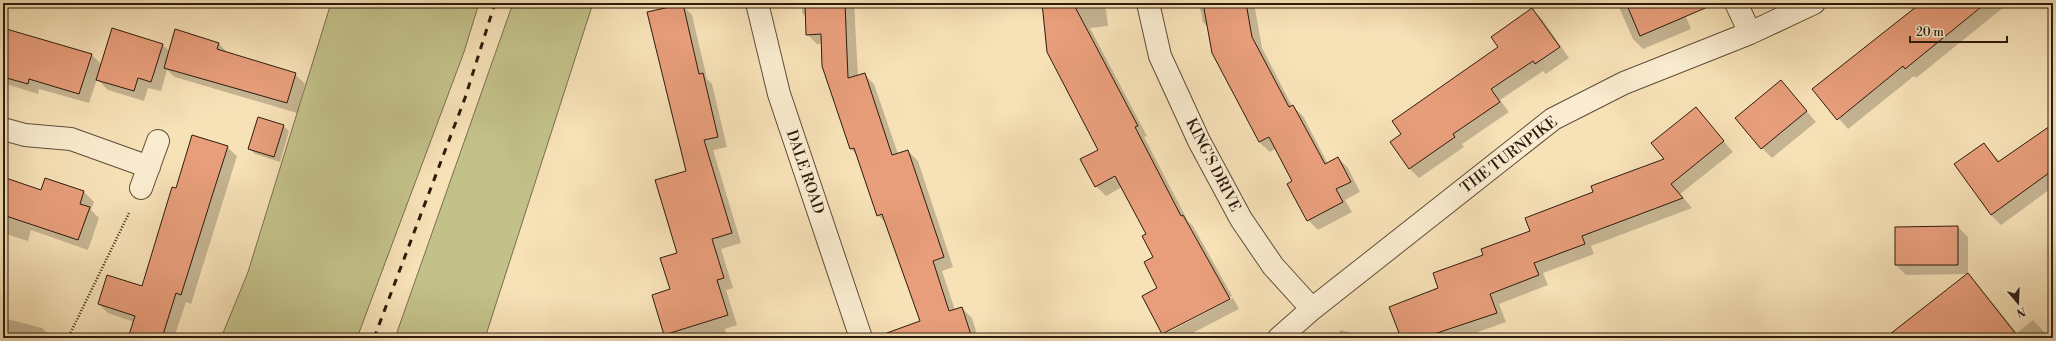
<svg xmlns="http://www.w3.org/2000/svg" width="2056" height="341" font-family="'Libre Bodoni',serif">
	<rect width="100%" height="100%" fill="#f7e1b7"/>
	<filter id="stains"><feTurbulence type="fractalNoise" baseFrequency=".005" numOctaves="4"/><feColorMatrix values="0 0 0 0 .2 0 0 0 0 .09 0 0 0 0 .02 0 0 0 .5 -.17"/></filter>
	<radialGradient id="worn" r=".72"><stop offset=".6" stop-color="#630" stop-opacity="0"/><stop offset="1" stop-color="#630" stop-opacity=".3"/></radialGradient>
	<path fill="#c3c18a" stroke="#786e4c" d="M331,3H479L464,52L357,338H221L248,272Z
		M513,3H593L485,338H395Z"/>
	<path fill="#0003" d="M802,3H854L858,76L864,74L874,84L898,154L908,151L918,161L953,267L942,271L955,310L962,308L972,318L978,338H917L921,321L905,274L902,271L887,224L878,215L858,156L851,149L822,44H817L807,34L806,17L802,13Z
		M1043,3H1105L1108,26L1090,28L1147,136L1144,137L1188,221L1193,226L1232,296L1165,331V334L1233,298L1239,309L1183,338H1167L1163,333L1155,257L1147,234L1122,187L1106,196L1096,186L1099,150Z
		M1199,3H1254L1262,48L1292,106L1303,116L1328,164L1338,158L1348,168L1360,192L1345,200L1352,212L1318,230L1308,220L1294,182L1276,148L1270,152L1259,142L1208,28L1203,22Z
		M1617,3H1680L1691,29L1643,49L1633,39Z
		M1921,3H2009L1916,78L1914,76L1848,129L1813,89Z
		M682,5L692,15L707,79L712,84L727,147L713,150L741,243L721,249L733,288L726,290L737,325L725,329L727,338H669L665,334L678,253L687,171Z
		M1532,9L1542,19L1569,58L1546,74L1543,71L1500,100L1509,112L1462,144L1464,147L1419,178L1409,168L1402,134L1500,47Z
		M3,29L91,54L102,65L162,44L170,52L218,43L229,54L295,74L305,84L297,113L175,77L167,70L161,91L148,88L144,101L108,90L97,79L89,103L39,89L38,94L3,83Z
		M1781,82L1816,122L1772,158L1762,148Z
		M1696,109L1733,152L1680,194L1692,208L1591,246L1594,254L1543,273L1548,285L1499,304L1506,322L1461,338H1402L1439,288L1485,255L1531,231L1594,193L1666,160Z
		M2053,125V187L2001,225L1991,215L1984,144L2000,162Z
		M283,126L289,131L280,162L255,154L250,149Z
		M227,147L237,156L191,304L186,302L174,338H129L134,322L108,313L99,304L142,287L177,189Z
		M3,178L42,191L84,192L94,202L91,210L99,218L88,250L31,230L28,241L3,233Z
		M1958,227L1968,237V274L1906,275L1896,265V228Z
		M1968,275L1979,286L2017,333L2033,320L2050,338H1887Z
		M3,318L42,328L52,338H3Z
		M1340,330L1373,338H1338Z
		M994,335L997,338H985Z"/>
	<path fill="#e89e7b" stroke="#2c1c0d" d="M805,3H845L848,78L865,73L892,155L908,150L944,257L933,261L949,311L962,307L972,338H884V334L920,321L882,214L877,216L854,148L850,149L822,66L821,34L806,35Z
		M1042,3H1073L1138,126L1135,127L1181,216L1183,215L1230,299L1162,334L1142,296L1157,288L1144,262L1153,257L1142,236L1146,234L1115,176L1095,187L1080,159L1098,150L1047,52Z
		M1203,3H1246L1252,37L1289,107L1293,105L1325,164L1338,157L1351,182L1336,189L1343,202L1307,221L1287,184L1292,181L1269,137L1259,142L1212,53Z
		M1626,3H1717L1640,36Z
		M1921,3H1986L1905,69L1903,66L1837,120L1812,89Z
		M683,4L699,74L703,73L718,137L704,140L732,233L712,239L724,278L717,280L728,315L664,335L652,295L670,289L660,258L677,253L655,180L686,171L647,12Z
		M1532,8L1560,47L1535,64L1533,61L1491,89L1500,102L1453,134L1455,137L1409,169L1390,142L1401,134L1392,121L1498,47L1491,37Z
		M3,28L92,54L79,94L29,79L28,84L3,77Z
		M112,28L163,44L151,82L138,78L134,91L96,80Z
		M175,29L219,43L217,49L296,73L287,103L164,68Z
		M1781,80L1807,111L1761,149L1735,118Z
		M1696,107L1724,141L1671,184L1683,198L1582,236L1585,244L1534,263L1539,275L1490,294L1497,313L1422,338H1401L1389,307L1438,288L1433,273L1483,255L1481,249L1530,231L1525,218L1593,192L1591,186L1664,159L1651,143Z
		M258,117L284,125L274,157L248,149Z
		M2053,124V170L1991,215L1954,164L1984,143L1998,162Z
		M192,135L228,146L213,193L181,295L176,293L162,338H128L135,316L98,304L107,275L142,286L172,187L176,188Z
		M3,177L41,190L45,178L84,191L80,204L90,207L78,240L3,215Z
		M1958,226V265H1895V227Z
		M1968,273L2019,338H1885Z"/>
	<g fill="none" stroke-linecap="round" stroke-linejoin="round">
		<g stroke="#5f4d38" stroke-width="24">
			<path id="minor" d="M757,3L779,94L861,338
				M1148,3L1160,56L1199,141L1241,219L1273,266L1312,309
				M1736,3L1750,33
				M3,129L25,135L71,139L149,167
				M141,188L158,141
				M1279,338L1312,309L1553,119L1624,83L1750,33L1814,3"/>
		</g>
		<path stroke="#2c1c0d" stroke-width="2.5" stroke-dasharray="1 2" stroke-linecap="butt" d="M68,338L129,213"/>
		<use href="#minor" stroke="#faecd0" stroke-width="22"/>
		<path stroke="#2c1c0d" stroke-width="3" stroke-dasharray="7 7" stroke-linecap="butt" d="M374,338L465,98L495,3"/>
	</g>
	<g text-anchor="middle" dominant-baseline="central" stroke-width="4" stroke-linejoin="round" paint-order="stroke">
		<g font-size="15" fill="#2c1c0d" stroke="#faecd0">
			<text transform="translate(1509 155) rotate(-37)">THE TURNPIKE</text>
			<text transform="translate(1213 165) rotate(63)">KING'S DRIVE</text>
			<text transform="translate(805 172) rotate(71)">DALE ROAD</text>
		</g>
	</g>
	<rect width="2056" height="341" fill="none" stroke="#f7e1b7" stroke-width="16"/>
	<rect x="4" y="4" width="2048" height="333" fill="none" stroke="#2c1c0d" stroke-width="2"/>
	<rect x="8" y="8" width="2040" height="325" fill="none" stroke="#2c1c0d"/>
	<g transform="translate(2018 303) rotate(161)" stroke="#faecd0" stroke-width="3" paint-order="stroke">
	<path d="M0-3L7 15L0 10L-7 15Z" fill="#2c1c0d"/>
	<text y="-6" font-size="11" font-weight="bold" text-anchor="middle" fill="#2c1c0d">N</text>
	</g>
	<path d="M1910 36v6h97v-6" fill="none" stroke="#2c1c0d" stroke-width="2"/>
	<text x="1916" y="36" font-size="12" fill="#2c1c0d" stroke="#faecd0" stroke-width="3" paint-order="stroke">20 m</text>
	<rect width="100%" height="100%" filter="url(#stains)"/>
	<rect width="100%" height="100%" fill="url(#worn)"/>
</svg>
